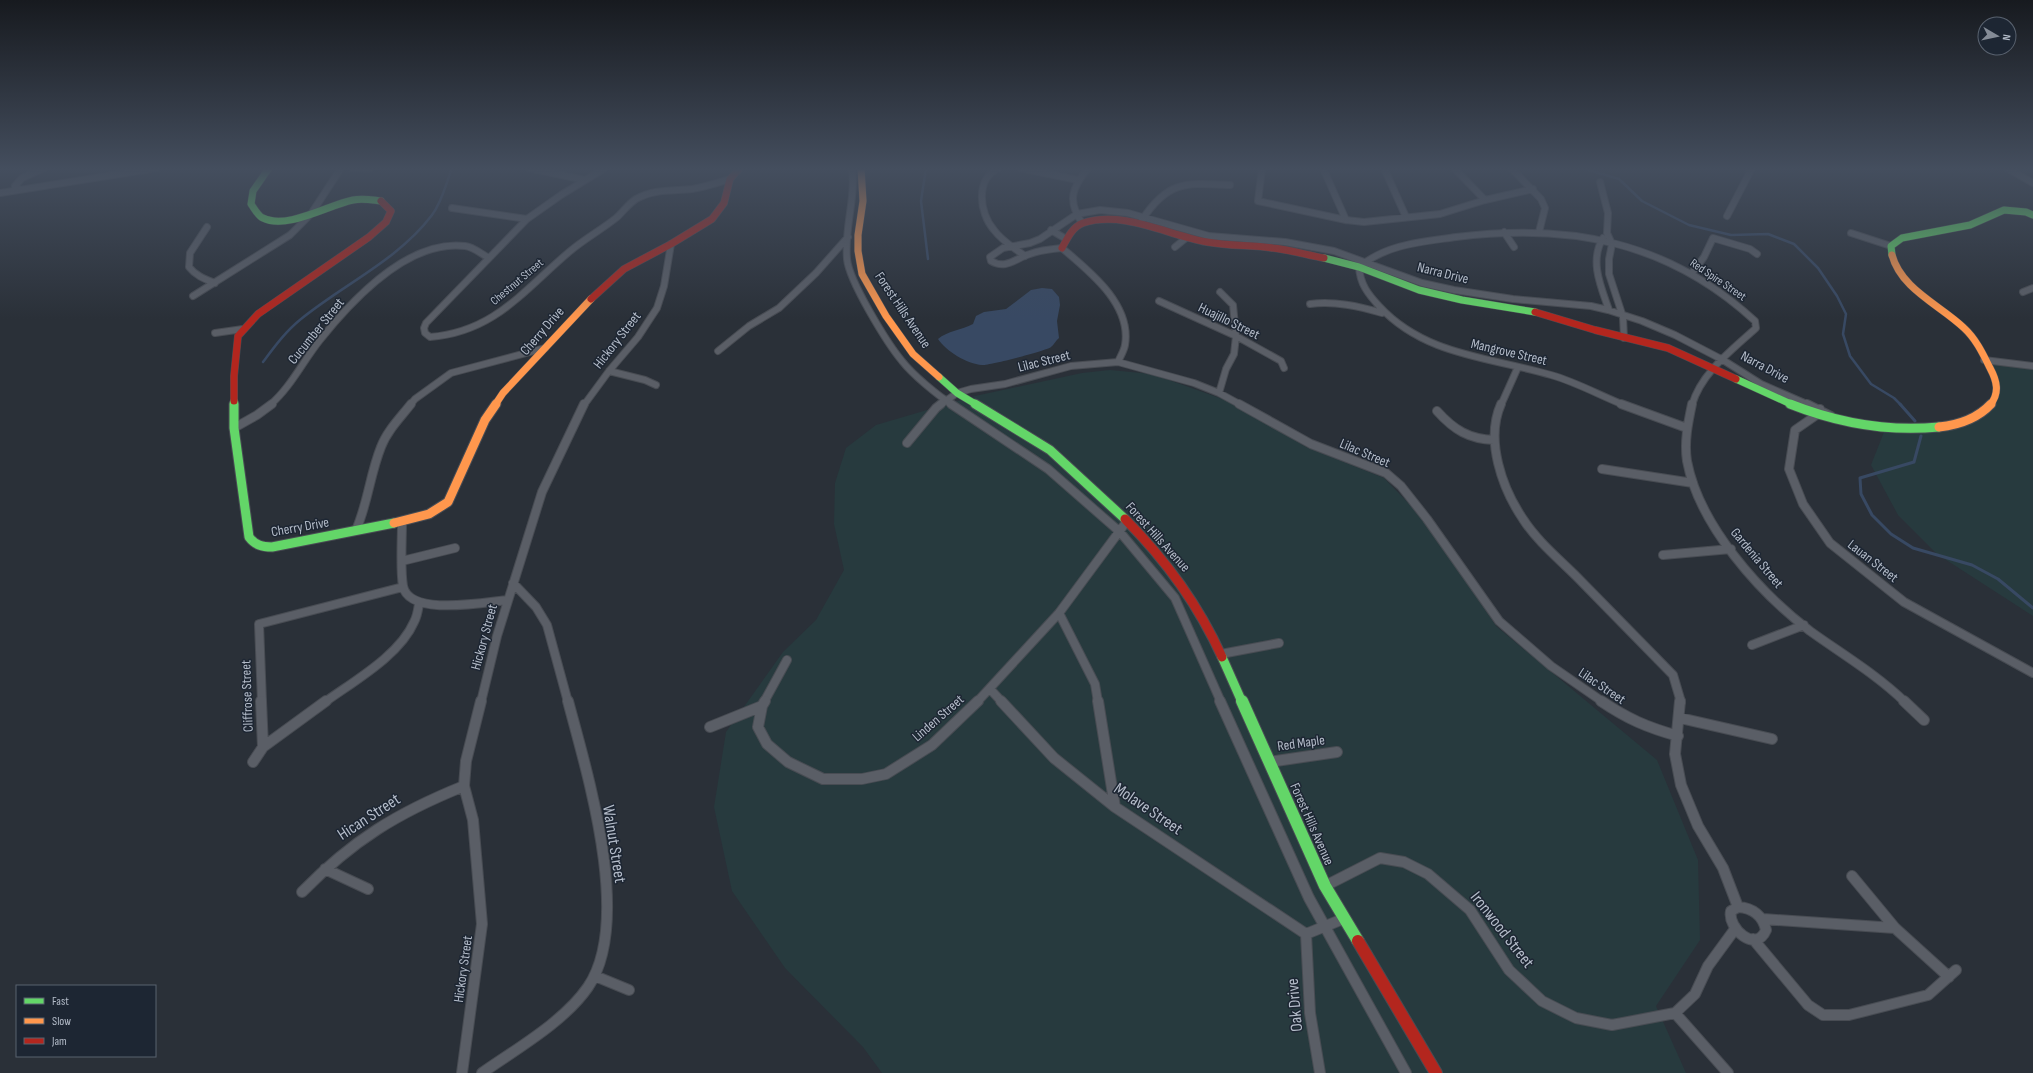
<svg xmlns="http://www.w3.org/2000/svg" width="2033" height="1073" font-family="'Sofia Sans Condensed',sans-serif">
	<rect width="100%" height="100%" fill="#2a3038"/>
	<path fill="#273a3e" d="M1984,360L2033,366V616L1937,554L1898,515L1871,465L1886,427L1931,429L1986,411L1997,381Z
		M1110,370L1152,374L1228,401L1306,447L1384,478L1424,519L1496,626L1657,760L1698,860L1700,940L1656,1006L1686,1073H882L863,1047L785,968L732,891L714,807L726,732L783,652L816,620L844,570L834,524L835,483L846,448L876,425L975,396L1082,373Z"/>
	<path fill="#384963" d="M1042,288L1052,289L1059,297L1060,305L1057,321L1059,338C1056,340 1054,345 1051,347C1046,351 987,366 982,365C967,364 946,351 938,339C947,331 962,330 973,324L976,316L984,312L1006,309L1031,290Z"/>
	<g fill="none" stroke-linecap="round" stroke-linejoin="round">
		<path stroke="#384963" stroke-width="2.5" d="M926,168L921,201L928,259
			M1582,168L1619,179L1642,201L1689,225L1731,235L1768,234L1794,244L1818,268L1837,296L1846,314L1843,334L1850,356L1871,384L1894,398L1901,405
			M263,362C275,346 286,331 301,319C344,284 398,260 432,215C442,202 446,184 452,168"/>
		<path stroke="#384963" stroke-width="3" d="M1900,404L1915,421
			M1921,436L1914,462L1860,478L1861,494L1872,515L1891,534L1913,548L1972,565L1998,579L2033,608"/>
		<g stroke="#484c53" stroke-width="8">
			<path id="street-far2" d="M352,168L369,169
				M529,168L585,180
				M605,168L561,195L527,219L426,323L424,328L425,333L430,337C494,332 523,291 569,252C584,239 601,230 616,218C623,212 628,204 636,199C653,189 672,191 692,189C705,187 717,183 730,179
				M852,168C856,199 844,228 847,259C849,281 887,343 902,361C912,374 938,396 953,405
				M999,168C975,178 979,213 994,230C1002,241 1014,248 1025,256
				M1020,168L1078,180
				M1262,168L1258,201L1346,220L1364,222L1440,214L1485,200L1533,189
				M1323,168L1346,220
				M1384,168L1406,217
				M1454,168L1485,200
				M1511,168L1541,199L1545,208L1539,232
				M2007,168L2033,183
				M1600,182L1608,213L1607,233L1612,244L1609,259V274L1623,317L1624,338
				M19,189L15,186L22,178L44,168
				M0,193L157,168
				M452,208L527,219
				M1727,216L1752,168
				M1142,220C1168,180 1186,183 1230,185
				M1082,223C1067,200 1072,188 1088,168
				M207,227L190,253L189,267C196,276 205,279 215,283
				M1051,230L1066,239
				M1504,232L1514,247
				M1851,233L1891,246
				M1603,238C1589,261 1601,287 1609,310
				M1175,247L1186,238
				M1692,273L1704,257L1713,238L1750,249L1757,254
				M2023,292L2033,288
				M193,296L290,235L311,214L341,168
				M1159,301L1236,336L1281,361L1284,368
				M1310,304C1335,301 1358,306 1382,313
				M215,333L243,329
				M718,351L749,326L779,308L816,273L848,237
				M1984,360L2033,366
				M1118,362C1120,357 1124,351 1125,345C1132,304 1089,271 1062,248C1051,249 1040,250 1030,254C1016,258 1006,270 991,261L990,257L1003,248L1030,243L1040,239L1077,214L1100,210L1128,213L1209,236L1285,242L1334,251L1422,283L1454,290L1513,299L1591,306L1608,310L1642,321L1675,335L1723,360L1761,384L1809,405
				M609,371L645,380L656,385
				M1219,393L1226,369L1234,354L1236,336L1233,305L1220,292
				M270,405C291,387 303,361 320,340C352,300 408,239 465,246C474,247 481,254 489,258
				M410,405L415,399L451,373L545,348
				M584,405L609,371L638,337L657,308L664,286L671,244
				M940,405L957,393L971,389L1005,384L1071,366L1118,362L1194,383L1219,393L1241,405
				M1501,405L1518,367
				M1624,405C1599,395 1576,382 1551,375C1490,357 1425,356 1379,306C1368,294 1360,284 1359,267C1387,244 1421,242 1456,237C1570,223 1668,241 1755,321L1756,328C1732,350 1701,373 1692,405"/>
		</g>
		<g stroke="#484c53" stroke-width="10">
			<path id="street-far1" d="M951,404L1048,469L1120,532L1175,598L1221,702
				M1239,404L1311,444L1386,473L1401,486L1427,519L1499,621L1551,666L1603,702
				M1501,404C1485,440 1502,488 1523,519C1537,541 1559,559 1577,577C1609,610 1641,642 1673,675L1681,702
				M1621,404L1684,427
				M1692,404C1688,423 1684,442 1687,461C1699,525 1759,592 1810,631C1842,654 1876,674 1905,702
				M1807,404L1831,416
				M1820,409L1818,414L1795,430L1789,469L1803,504L1830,543L1904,602L2033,673
				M1437,411C1454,430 1469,439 1494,440
				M234,428L257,415L272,404
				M907,443L936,408L941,404
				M1602,469L1693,483
				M402,522C402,541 400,569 403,586C409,617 485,602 508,600
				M356,530C368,503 370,474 381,447C387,431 400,418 411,404
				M1663,555L1731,549
				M402,561L455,548
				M513,583L536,607L547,625L568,702
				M1059,613L1095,684L1098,702
				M1752,645L1804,625
				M1221,654L1279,643
				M990,689L1002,702
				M262,702L259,624L403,587
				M325,702C354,681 400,655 414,622C417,617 418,610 419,604
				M481,702L497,636L542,492L584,404
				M764,702L787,660
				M977,702L1059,613L1127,521"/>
		</g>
		<g stroke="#484c53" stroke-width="12">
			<path id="street" d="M261,701L263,747
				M765,701L762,706L758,727L767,744L788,762L823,779H862L886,774L932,745L978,701
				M1001,701L1054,758L1115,807L1306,934
				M1098,701L1115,807
				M1220,701L1309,898L1406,1073
				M1601,701C1628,719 1646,727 1678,736
				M1680,701L1675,754L1681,785L1698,826L1723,868L1738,907
				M1904,701L1924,720
				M1680,718L1772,739
				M710,727L762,706
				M253,762L263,747L326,701
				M1269,762L1337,752
				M325,869L368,889
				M1852,876L1895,928L1949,977
				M1325,886L1380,858L1404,862L1428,874L1470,910L1509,970L1542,1001L1576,1018L1612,1025L1675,1013L1695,994L1708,966L1735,929
				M302,892C353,840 397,813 464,786
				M1738,907C1753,908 1763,916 1766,930C1756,954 1727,928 1731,911Z
				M1763,919L1895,928
				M1306,934L1310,1013L1320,1073
				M1306,934L1343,919
				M1753,939L1808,1005L1823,1015H1849L1928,995L1956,970
				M595,976L629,990
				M1675,1013L1728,1073
				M462,1073L482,924L473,820L464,786L466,761L481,701
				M482,1073C516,1049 564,1022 588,987C633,921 587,773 568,701"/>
		</g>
		<g stroke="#484c53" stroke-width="8">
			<path id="fast-far2" d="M269,168L253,191L251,204C254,208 258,216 263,218C287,230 328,205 353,200C363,198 372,200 381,201
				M1892,255L1891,246L1902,238L1970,225L2004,210L2026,212L2033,215
				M1324,258L1359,267L1419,290L1462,300L1535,312
				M939,377L957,393L977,405
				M1736,379L1793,405
				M234,401V405"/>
		</g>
		<g stroke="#484c53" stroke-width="11">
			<path id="fast-far1" d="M234,404V428L249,537C255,545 262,547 272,547L394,523
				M975,404L1050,450L1125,519
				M1790,404C1838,423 1888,432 1939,427
				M1222,657L1242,702"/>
		</g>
		<g stroke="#484c53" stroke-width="14">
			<path id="fast" d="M1242,701L1325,886L1358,941"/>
		</g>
		<g stroke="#484c53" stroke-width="8">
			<path id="slow-far1" d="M861,168L863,201L858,235V251L862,274L886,316L913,354L939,377
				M1892,255C1901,289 1940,305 1964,328C1976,339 1983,354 1990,368C1997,381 2000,393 1990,405
				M495,405L503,393L591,299"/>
		</g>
		<g stroke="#484c53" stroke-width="11">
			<path id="slow" d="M1939,427C1958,425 1977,419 1991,404
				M394,523L429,514L448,502L485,420L496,404"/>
		</g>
		<g stroke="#484c53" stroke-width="8">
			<path id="jam-far2" d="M1062,248C1067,239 1072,227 1083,223C1124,210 1167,235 1207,242C1229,246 1251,245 1273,248C1291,250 1307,255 1324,258
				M591,299L624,269L671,244L712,219L724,203L730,179L740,168
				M1535,312L1595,330L1668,348L1736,379
				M234,401V376L238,336L258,314L369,237L386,222L391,211L381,201"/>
		</g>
		<g stroke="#484c53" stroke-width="11">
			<path id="jam-far1" d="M1125,519C1166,560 1198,604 1222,657"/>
		</g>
		<g stroke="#484c53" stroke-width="14">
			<path id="jam" d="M1358,941L1436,1073"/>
		</g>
		<use href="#street-far2" stroke="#5a5e66" stroke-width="6"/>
		<use href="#street-far1" stroke="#5a5e66" stroke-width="8"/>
		<use href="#street" stroke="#5a5e66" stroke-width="10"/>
		<use href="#fast-far2" stroke="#63d668" stroke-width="7"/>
		<use href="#fast-far1" stroke="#63d668" stroke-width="9"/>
		<use href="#fast" stroke="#63d668" stroke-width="12"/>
		<use href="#slow-far1" stroke="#ff974d" stroke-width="7"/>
		<use href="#slow" stroke="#ff974d" stroke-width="9"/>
		<use href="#jam-far2" stroke="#b3261e" stroke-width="7"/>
		<use href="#jam-far1" stroke="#b3261e" stroke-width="9"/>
		<use href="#jam" stroke="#b3261e" stroke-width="12"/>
	</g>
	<linearGradient id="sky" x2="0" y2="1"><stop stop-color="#171a1f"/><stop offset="0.53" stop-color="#444e5e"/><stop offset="1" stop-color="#444e5e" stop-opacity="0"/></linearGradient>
	<rect width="2033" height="319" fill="url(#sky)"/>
	<g text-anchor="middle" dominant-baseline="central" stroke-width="3" stroke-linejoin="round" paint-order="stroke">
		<g font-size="12" fill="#b4bcc9" stroke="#1d2633">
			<text transform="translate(1718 280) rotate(34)">Red Spire Street</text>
			<text transform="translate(517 282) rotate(-40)">Chestnut Street</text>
		</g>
		<g font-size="14" fill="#b4bcc9" stroke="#1d2633">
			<text transform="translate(1443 273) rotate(14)">Narra Drive</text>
			<text transform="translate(903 310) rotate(56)">Forest Hills Avenue</text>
			<text transform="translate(1229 321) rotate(26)">Huajillo Street</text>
			<text transform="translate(316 331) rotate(-51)">Cucumber Street</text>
			<text transform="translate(542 331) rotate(-49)">Cherry Drive</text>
			<text transform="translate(617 340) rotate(-52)">Hickory Street</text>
			<text transform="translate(1509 352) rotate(13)">Mangrove Street</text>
			<text transform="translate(1044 361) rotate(-14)">Lilac Street</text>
			<text transform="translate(1765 367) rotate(28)">Narra Drive</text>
			<text transform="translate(1365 453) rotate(23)">Lilac Street</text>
			<text transform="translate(300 527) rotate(-10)">Cherry Drive</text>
			<text transform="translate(1158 537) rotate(48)">Forest Hills Avenue</text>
			<text transform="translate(1757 558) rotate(50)">Gardenia Street</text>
			<text transform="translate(1873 561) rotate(38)">Lauan Street</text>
			<text transform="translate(484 637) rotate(-75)">Hickory Street</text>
			<text transform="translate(1602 686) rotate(34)">Lilac Street</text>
			<text transform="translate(247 696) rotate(-92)">Cliffrose Street</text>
			<text transform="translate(938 718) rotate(-41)">Linden Street</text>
			<text transform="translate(1301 743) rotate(-8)">Red Maple</text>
			<text transform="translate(1312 824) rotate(66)">Forest Hills Avenue</text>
			<text transform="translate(463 969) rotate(-82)">Hickory Street</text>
		</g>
		<g font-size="17" fill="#b4bcc9" stroke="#1d2633">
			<text transform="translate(1148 809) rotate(34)">Molave Street</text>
			<text transform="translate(369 817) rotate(-33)">Hican Street</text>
			<text transform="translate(614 844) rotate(81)">Walnut Street</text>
			<text transform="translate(1502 930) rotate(52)">Ironwood Street</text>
			<text transform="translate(1295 1005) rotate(-95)">Oak Drive</text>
		</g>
	</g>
	<rect x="16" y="985" width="140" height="72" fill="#1d2633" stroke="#59626f"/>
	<rect x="24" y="998" width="20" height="6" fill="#63d668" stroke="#59626f"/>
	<text x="52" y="1005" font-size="12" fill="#b4bcc9">Fast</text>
	<rect x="24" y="1018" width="20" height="6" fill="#ff974d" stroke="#59626f"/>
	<text x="52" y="1025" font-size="12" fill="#b4bcc9">Slow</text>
	<rect x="24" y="1038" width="20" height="6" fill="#b3261e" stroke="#59626f"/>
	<text x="52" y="1045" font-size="12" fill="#b4bcc9">Jam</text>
	<g transform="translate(1997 36) rotate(99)"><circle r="19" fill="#1d2633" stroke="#59626f"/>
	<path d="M0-3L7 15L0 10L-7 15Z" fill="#848b96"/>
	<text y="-6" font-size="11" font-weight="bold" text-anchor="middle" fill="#b4bcc9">N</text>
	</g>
</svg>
